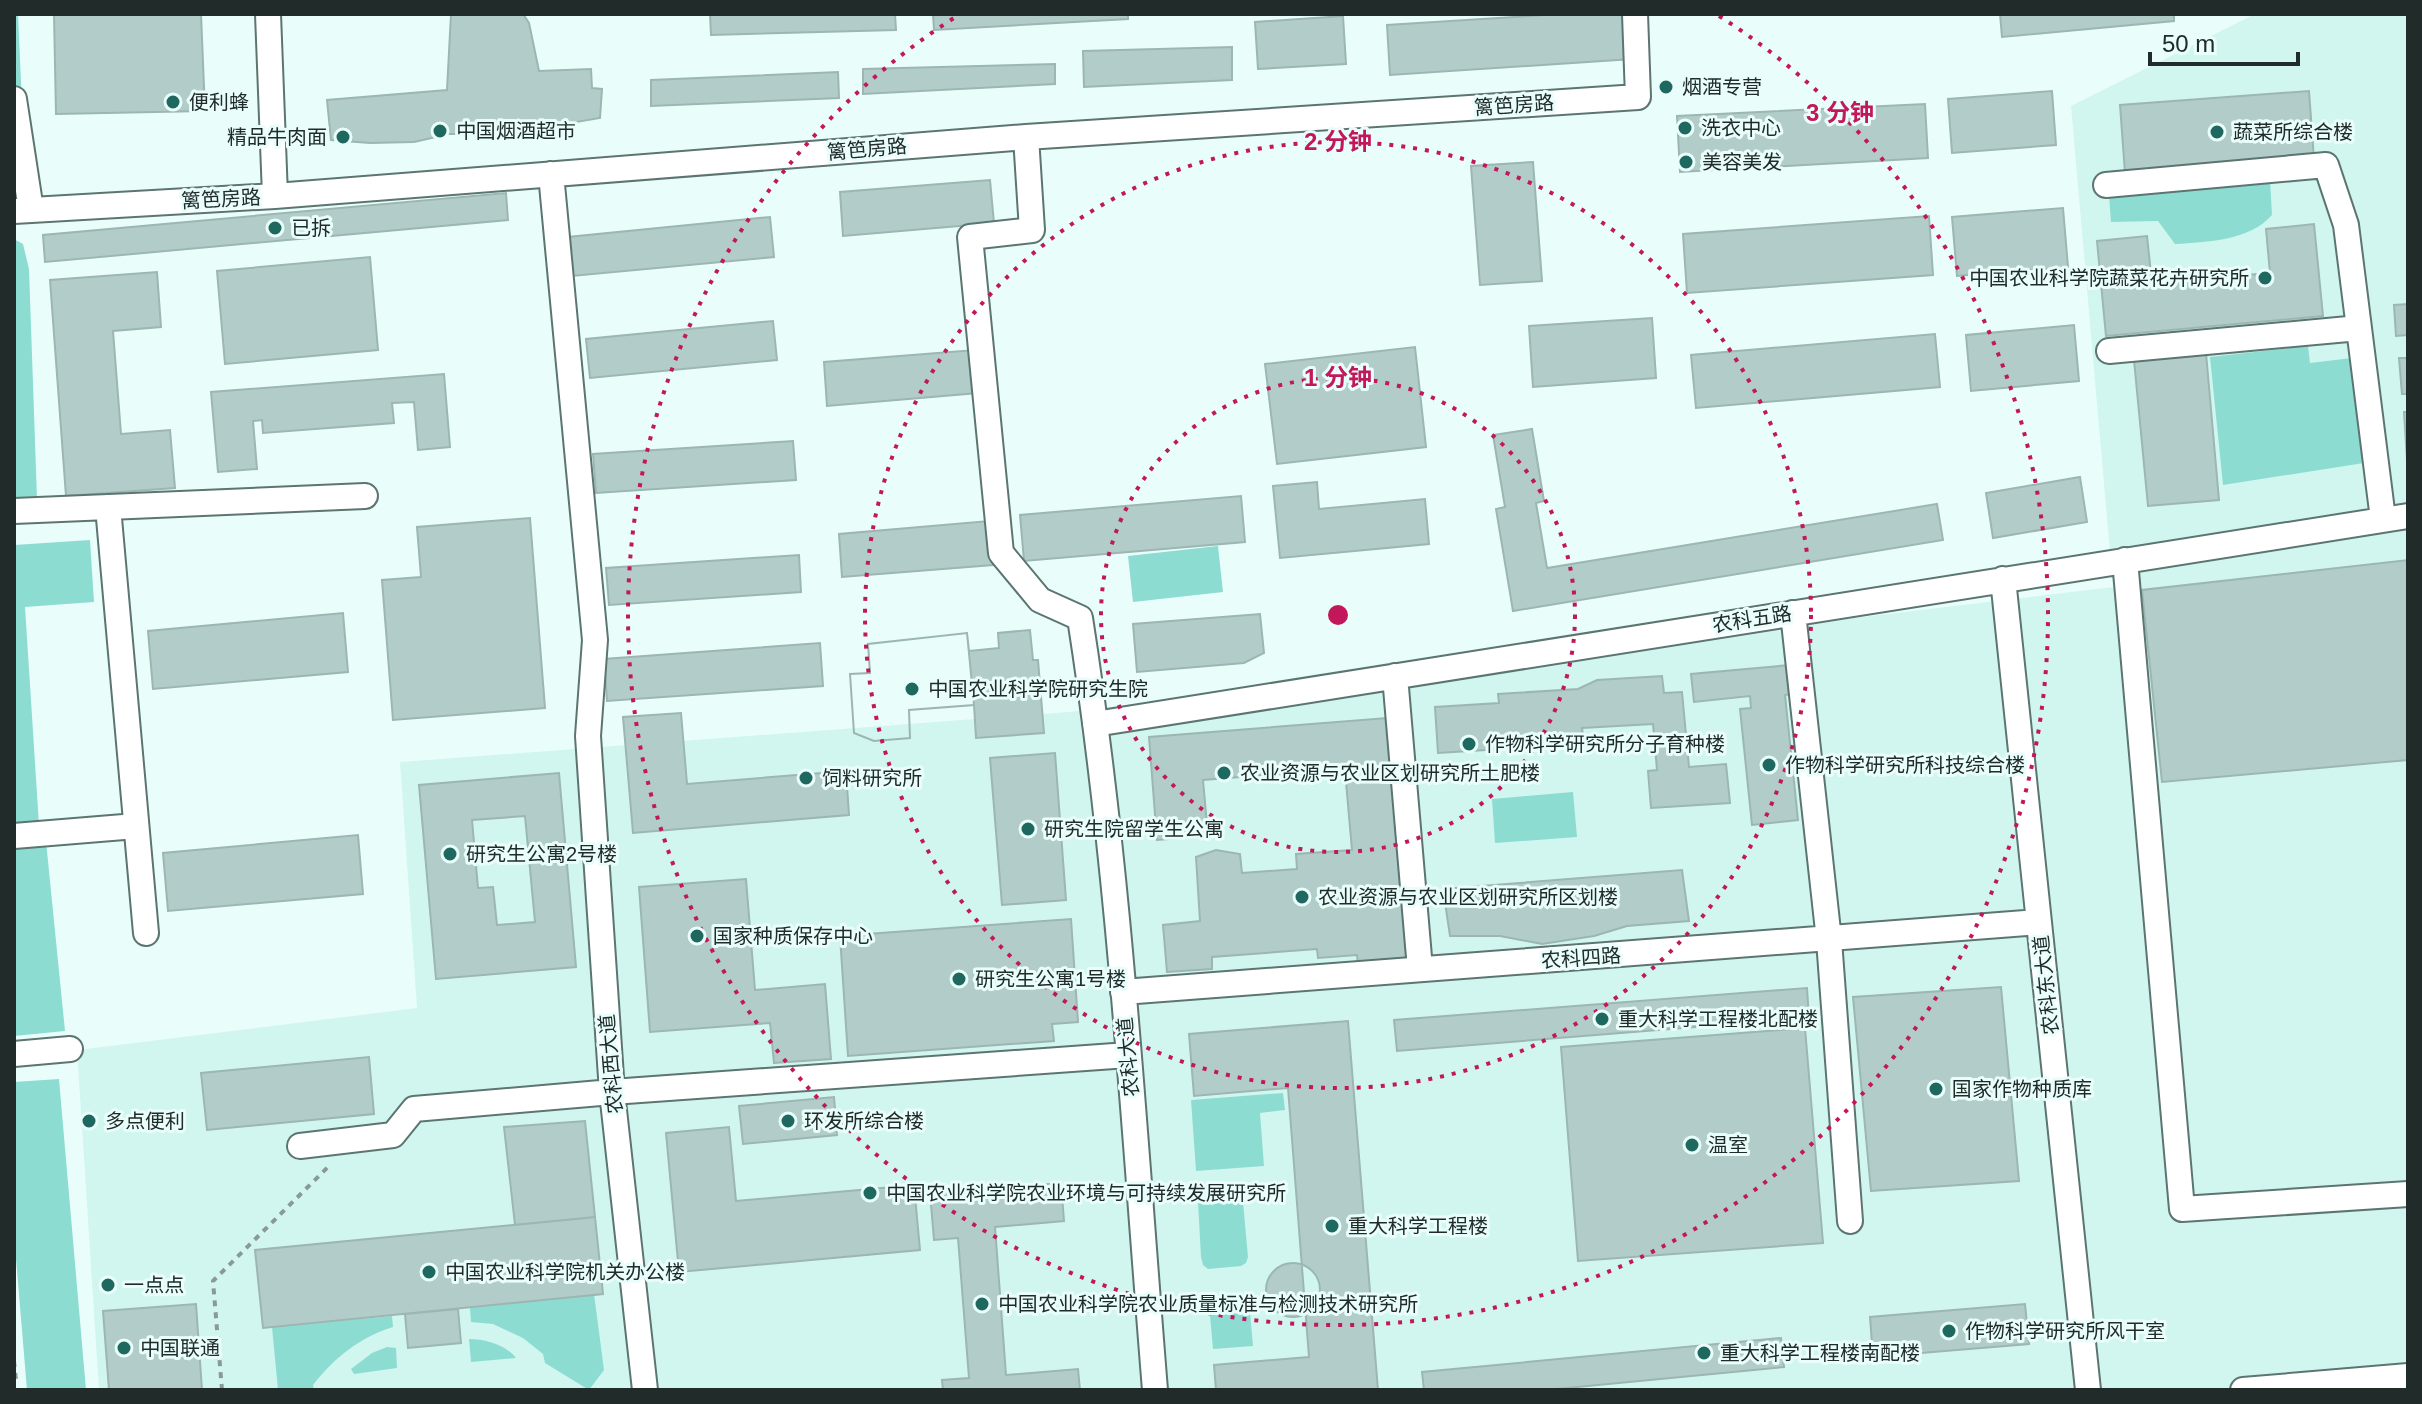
<svg xmlns="http://www.w3.org/2000/svg" width="2422" height="1404" font-family="Helvetica,'Noto Sans SC',sans-serif">
	<rect width="100%" height="100%" fill="#e9fefb"/>
	<path fill="#d1f6f0" d="M2255,14H2408V1390H99L77,1050L417,1008L400,762L1069,712L2113,587L2071,106Z"/>
	<path fill="#8ddcd2" d="M14,14H18L26,197L14,204Z
		M2270,180L2272,215C2249,241 2207,242 2175,244L2158,221L2111,222L2109,195Z
		M14,239L23,244L29,269L37,499L14,500Z
		M2308,346L2310,363L2352,358L2364,463L2223,485L2210,357Z
		M90,540L94,602L25,607L39,825L14,827V545Z
		M1218,546L1223,592L1133,602L1128,556Z
		M1573,792L1577,837L1495,843L1492,799Z
		M14,833L46,841L65,1031L14,1036Z
		M59,1079L86,1390H27L14,1235V1082Z
		M1283,1093L1285,1110L1260,1113L1264,1166L1196,1171L1191,1100Z
		M1233,1196L1240,1197L1243,1202L1248,1257L1246,1263L1241,1266L1208,1269L1203,1265L1201,1257L1198,1202L1204,1198Z
		M594,1294L604,1370L589,1390L545,1363L543,1354L523,1338L493,1324L471,1322L470,1308Z
		M1249,1301L1253,1346L1213,1349L1209,1305Z
		M392,1316L393,1327C360,1337 334,1358 313,1385L314,1390H278L272,1327Z
		M469,1339C486,1339 506,1345 516,1358L471,1362Z
		M387,1347L396,1348L397,1368L354,1374L351,1369L372,1353Z"/>
	<path fill="#b2cdc9" stroke="#9cb6b2" stroke-width="2" fill-rule="evenodd" d="M54,14H201L205,111L56,114Z
		M451,14H523L529,23L539,71L591,69L592,88L602,89L600,118L535,129L487,134H449L414,142L370,143L331,140L327,100L447,90Z
		M710,14H895L896,30L711,35Z
		M933,14H1128V19L934,30Z
		M1561,14H1629L1632,59L1390,75L1387,25Z
		M2000,14H2174V21L2002,37Z
		M1343,16L1346,64L1258,69L1255,22Z
		M1232,47V80L1084,87L1083,51Z
		M1055,64V84L863,94V69Z
		M838,72L839,98L651,106V80Z
		M2052,91L2056,145L1952,153L1948,99Z
		M2309,91L2314,159L2125,173L2120,105Z
		M1925,104L1928,158L1680,172L1677,116Z
		M1533,162L1542,281L1480,285L1471,166Z
		M990,180L994,223L843,236L840,192Z
		M506,193L508,220L45,262L43,235Z
		M2063,208L2068,267L1957,276L1952,217Z
		M1929,216L1933,275L1687,293L1683,234Z
		M770,217L774,257L572,276L568,237Z
		M2314,224L2323,316L2106,336L2097,241L2147,236L2152,283L2270,273L2266,229Z
		M370,257L378,350L225,364L217,271Z
		M157,272L161,327L113,331L121,434L170,430L175,488L66,496L50,280Z
		M2408,304V335L2396,336L2394,305Z
		M1652,318L1656,378L1533,387L1529,326Z
		M773,321L777,360L590,378L586,339Z
		M2074,325L2079,381L1971,391L1966,335Z
		M1935,334L1940,387L1696,408L1691,355Z
		M1415,347L1426,447L1277,464L1265,364Z
		M975,350L978,393L827,406L824,362Z
		M2206,353L2219,500L2148,506L2134,360Z
		M2399,358H2408V394H2402Z
		M444,374L450,447L418,450L414,402L392,403L394,423L263,433L262,420L253,421L257,469L218,472L211,392Z
		M2404,412H2408V460H2407Z
		M1532,429L1544,501L1536,503L1547,568L1937,504L1943,540L1513,611L1496,509L1505,507L1493,435Z
		M793,441L796,480L596,493L593,454Z
		M2080,477L2087,522L1993,538L1986,493Z
		M1317,482L1319,509L1425,499L1429,544L1280,558L1273,486Z
		M1241,496L1245,542L1024,561L1020,515Z
		M530,518L545,708L393,720L382,580L421,577L417,527Z
		M989,521L993,565L842,577L839,534Z
		M799,555L801,592L609,605L606,568Z
		M2408,560V760L2162,782L2142,590Z
		M343,613L348,672L153,689L148,631Z
		M1260,614L1264,653L1244,663L1137,672L1133,624Z
		M1030,630L1033,660H1038L1044,733L976,738L974,705L909,710L910,738L874,741L854,733L850,674L870,673L868,644L967,633L969,651L999,648L998,633Z
		M967,633L974,705L909,710L910,738L874,741L854,733L850,674L870,673L868,644Z
		M820,643L823,686L607,701L604,659Z
		M1790,665L1793,694L1785,695L1798,820L1752,825L1740,709L1751,708L1750,696L1694,702L1691,674Z
		M1662,676L1664,693L1682,692L1689,767L1726,764L1730,803L1651,808L1648,771L1657,770L1653,724L1582,728L1583,735L1501,740L1502,749L1438,753L1435,707L1499,703L1498,694L1578,689L1597,680Z
		M681,713L687,784L846,771L849,815L633,833L623,717Z
		M1387,718L1391,765L1203,780L1208,836L1157,840L1149,737Z
		M1055,753L1066,900L1002,905L990,758Z
		M559,773L576,967L436,979L419,785ZM525,816L535,922L497,925L493,887L478,888L472,820Z
		M1395,778L1410,960L1358,965L1357,955L1318,958L1317,949L1212,957V969L1167,972L1163,925L1200,921L1196,857L1216,850L1240,854L1242,873L1297,869L1296,854L1352,850L1346,782Z
		M358,835L363,894L168,911L163,853Z
		M1682,870L1689,921L1627,926L1594,936L1542,944L1500,936H1450L1443,889Z
		M746,879L755,990L825,984L831,1059L774,1063L770,1023L650,1032L639,887Z
		M1071,919L1078,1022L1052,1024L1054,1041L848,1056L840,936Z
		M2001,987L2019,1181L1871,1191L1853,997Z
		M1807,988L1809,1018L1397,1051L1394,1020Z
		M1348,1021L1378,1390H1216L1214,1365L1309,1357L1288,1088L1194,1096L1189,1034Z
		M1805,1028L1823,1243L1578,1261L1561,1047Z
		M369,1057L374,1114L207,1130L201,1073Z
		M834,1097L837,1135L743,1144L739,1106Z
		M585,1121L595,1217L515,1225L504,1127Z
		M729,1127L736,1201L914,1185L920,1250L679,1272L666,1133Z
		M1061,1183L1064,1221L995,1227L1006,1375L1078,1369L1080,1390H943L942,1380L969,1378L958,1238L934,1240L930,1193Z
		M595,1217L603,1294L263,1328L255,1250Z
		M1266 1290a27 27 0 1 1 54 0a27 27 0 1 1-54 0Z
		M196,1304L202,1390H109L103,1311Z
		M2025,1304L2029,1344L1873,1357L1870,1317Z
		M458,1309L461,1343L408,1348L405,1314Z
		M1781,1338L1784,1367L1546,1390H1424L1422,1372Z"/>
	<g fill="none" stroke-linecap="round" stroke-linejoin="round">
		<g stroke="#5c7571" stroke-width="28">
			<path id="minor" d="M268,14L275,196
				M14,99L31,210
				M1026,137L1032,230L970,237L1001,553L1040,600L1080,618C1120,873 1134,1133 1155,1390
				M551,174L595,640L588,736L612,1092L645,1390
				M2106,185L2326,165L2346,225L2383,519
				M14,211L275,196L1026,137L1638,97L1635,14
				M2109,351L2359,328
				M108,507L146,933
				M14,511L365,496
				M2125,560L2182,1209L2408,1194
				M2003,579L2088,1390
				M1793,613L1829,940L1850,1221
				M1395,676L1420,969
				M1095,724L2408,516
				M14,836L136,826
				M1123,992L2039,922
				M14,1054L70,1049
				M300,1146L393,1135L414,1109L612,1092L1128,1055
				M2243,1390L2408,1376"/>
		</g>
		<path stroke="#899997" stroke-width="4" stroke-dasharray="6 6" stroke-linecap="butt" d="M14,1361L16,1380
			M222,1390L213,1281L331,1164"/>
		<use href="#minor" stroke="#fff" stroke-width="24"/>
	</g>
	<g fill="none" stroke="#c2185b" stroke-width="4" stroke-dasharray="4 8">
		<circle cx="1338" cy="615" r="237"/>
		<circle cx="1338" cy="615" r="473"/>
		<path d="M1719 16A710 710 0 1 1 957 16"/>
	</g>
	<g fill="#1e6860" stroke="#e9fefb" stroke-width="3">
		<circle cx="1666" cy="87" r="8"/>
		<circle cx="173" cy="102" r="8"/>
		<circle cx="1685" cy="128" r="8"/>
		<circle cx="440" cy="131" r="8"/>
		<circle cx="2217" cy="132" r="8"/>
		<circle cx="343" cy="137" r="8"/>
		<circle cx="1686" cy="162" r="8"/>
		<circle cx="275" cy="228" r="8"/>
		<circle cx="2265" cy="278" r="8"/>
		<circle cx="912" cy="689" r="8"/>
		<circle cx="1469" cy="744" r="8"/>
		<circle cx="1769" cy="765" r="8"/>
		<circle cx="1224" cy="773" r="8"/>
		<circle cx="806" cy="778" r="8"/>
		<circle cx="1028" cy="829" r="8"/>
		<circle cx="450" cy="854" r="8"/>
		<circle cx="1302" cy="897" r="8"/>
		<circle cx="697" cy="936" r="8"/>
		<circle cx="959" cy="979" r="8"/>
		<circle cx="1602" cy="1019" r="8"/>
		<circle cx="1936" cy="1089" r="8"/>
		<circle cx="89" cy="1121" r="8"/>
		<circle cx="788" cy="1121" r="8"/>
		<circle cx="1692" cy="1145" r="8"/>
		<circle cx="870" cy="1193" r="8"/>
		<circle cx="1332" cy="1226" r="8"/>
		<circle cx="429" cy="1272" r="8"/>
		<circle cx="108" cy="1285" r="8"/>
		<circle cx="982" cy="1304" r="8"/>
		<circle cx="1949" cy="1331" r="8"/>
		<circle cx="124" cy="1348" r="8"/>
		<circle cx="1704" cy="1353" r="8"/>
	</g>
	<g text-anchor="middle" dominant-baseline="central" stroke-width="6" stroke-linejoin="round" paint-order="stroke">
		<g font-size="20" fill="#212c2a" stroke="#e9fefb" text-anchor="start">
			<text x="1682" y="87">烟酒专营</text>
			<text x="189" y="102">便利蜂</text>
			<text x="1701" y="128">洗衣中心</text>
			<text x="456" y="131">中国烟酒超市</text>
			<text x="2233" y="132">蔬菜所综合楼</text>
			<text x="327" y="137" text-anchor="end">精品牛肉面</text>
			<text x="1702" y="162">美容美发</text>
			<text x="291" y="228">已拆</text>
			<text x="2249" y="278" text-anchor="end">中国农业科学院蔬菜花卉研究所</text>
			<text x="928" y="689">中国农业科学院研究生院</text>
			<text x="1485" y="744">作物科学研究所分子育种楼</text>
			<text x="1785" y="765">作物科学研究所科技综合楼</text>
			<text x="1240" y="773">农业资源与农业区划研究所土肥楼</text>
			<text x="822" y="778">饲料研究所</text>
			<text x="1044" y="829">研究生院留学生公寓</text>
			<text x="466" y="854">研究生公寓2号楼</text>
			<text x="1318" y="897">农业资源与农业区划研究所区划楼</text>
			<text x="713" y="936">国家种质保存中心</text>
			<text x="975" y="979">研究生公寓1号楼</text>
			<text x="1618" y="1019">重大科学工程楼北配楼</text>
			<text x="1952" y="1089">国家作物种质库</text>
			<text x="105" y="1121">多点便利</text>
			<text x="804" y="1121">环发所综合楼</text>
			<text x="1708" y="1145">温室</text>
			<text x="886" y="1193">中国农业科学院农业环境与可持续发展研究所</text>
			<text x="1348" y="1226">重大科学工程楼</text>
			<text x="445" y="1272">中国农业科学院机关办公楼</text>
			<text x="124" y="1285">一点点</text>
			<text x="998" y="1304">中国农业科学院农业质量标准与检测技术研究所</text>
			<text x="1965" y="1331">作物科学研究所风干室</text>
			<text x="140" y="1348">中国联通</text>
			<text x="1720" y="1353">重大科学工程楼南配楼</text>
		</g>
		<g font-size="20" fill="#212c2a" stroke="#e9fefb">
			<text transform="translate(1514 105) rotate(-4)">篱笆房路</text>
			<text transform="translate(867 149) rotate(-5)">篱笆房路</text>
			<text transform="translate(221 199) rotate(-3)">篱笆房路</text>
			<text transform="translate(1752 619) rotate(-9)">农科五路</text>
			<text transform="translate(1581 958) rotate(-4)">农科四路</text>
			<text transform="translate(2046 985) rotate(-96)">农科东大道</text>
			<text transform="translate(1128 1057) rotate(-95)">农科大道</text>
			<text transform="translate(611 1064) rotate(-95)">农科西大道</text>
		</g>
	</g>
	<circle cx="1338" cy="615" r="12" fill="#c2185b" stroke="#e9fefb" stroke-width="4"/>
	<g font-size="24" text-anchor="middle" font-weight="bold" fill="#c2185b" stroke="#e9fefb" stroke-width="6" stroke-linejoin="round" paint-order="stroke">
		<text x="1840" y="121">3 分钟</text>
		<text x="1338" y="150">2 分钟</text>
		<text x="1338" y="386">1 分钟</text>
	</g>
	<rect width="2422" height="1404" fill="none" stroke="#212c2a" stroke-width="32"/>
	<path d="M2150 52v12h148v-12" fill="none" stroke="#212c2a" stroke-width="4"/>
	<text x="2162" y="52" font-size="24" fill="#212c2a" stroke="#e9fefb" stroke-width="6" paint-order="stroke">50 m</text>
</svg>
